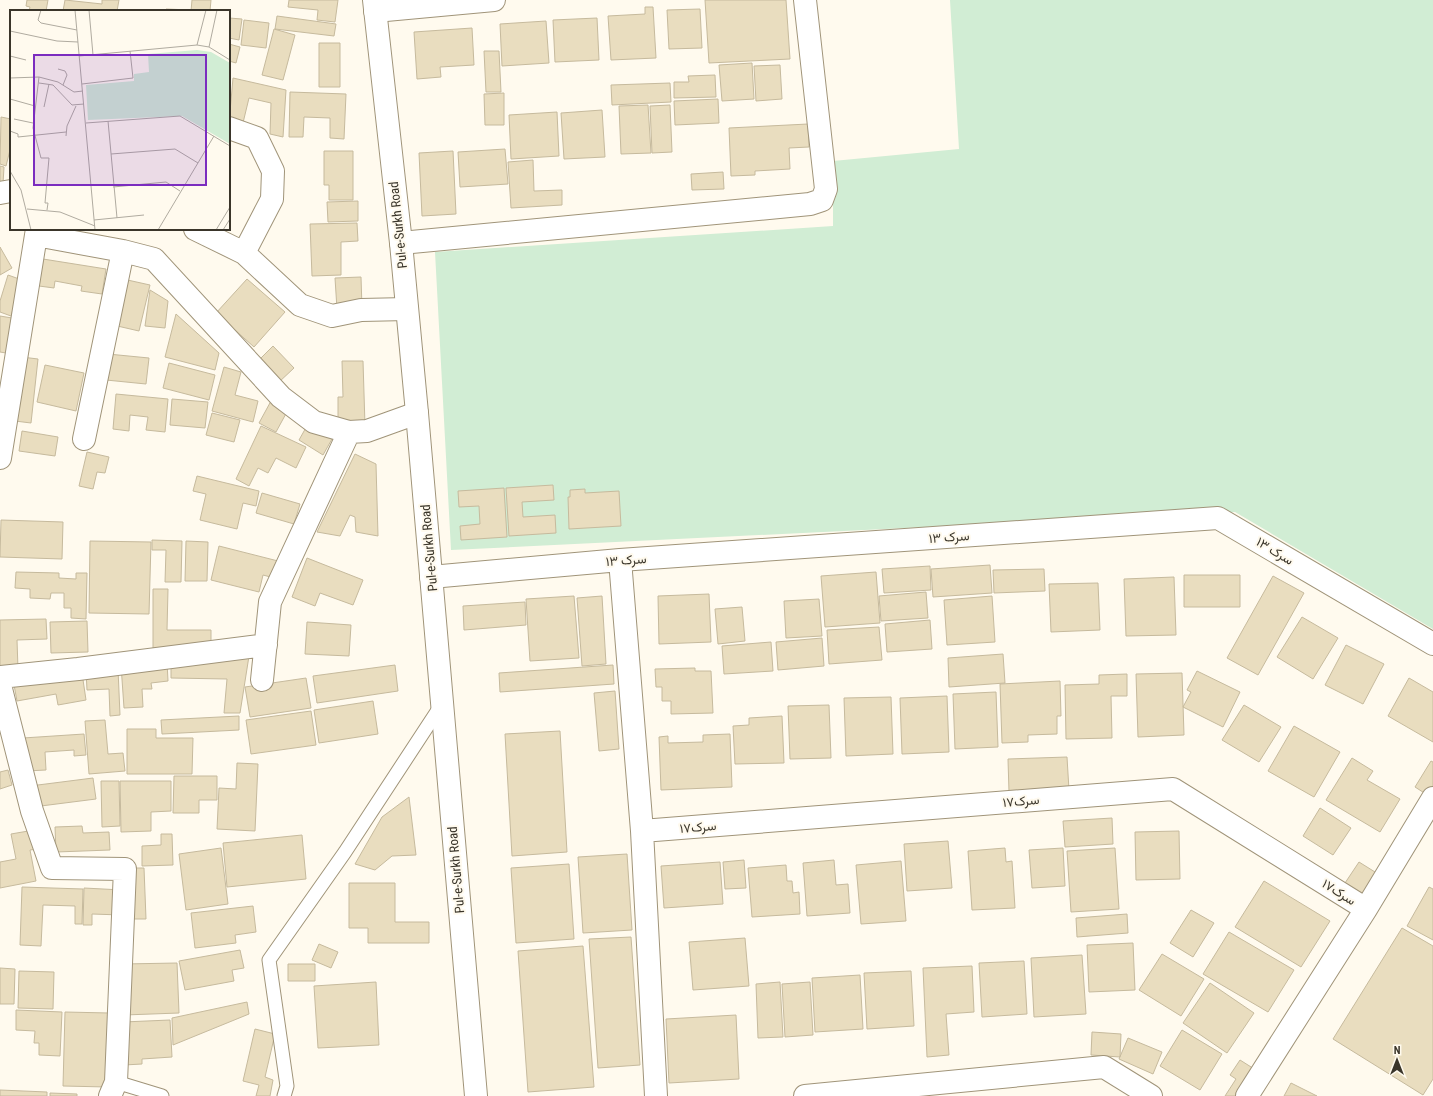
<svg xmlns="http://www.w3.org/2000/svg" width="1433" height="1096" font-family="'Roboto Condensed',Vazirmatn,sans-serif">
	<rect width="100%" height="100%" fill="#fffaee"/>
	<path fill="#d1edd4" d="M950,0H1433V629L1235,512L451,550L435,252L833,226V161L959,149Z"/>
	<path fill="#e9ddbf" stroke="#c6ba9d" d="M27,0H48L46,11H29L30,7L26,6Z
		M65,0L102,4V0H119L117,11H63Z
		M192,0H211L210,11H191Z
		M289,0H338L335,22L317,20L318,10L288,7Z
		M705,0H786L790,59L709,63Z
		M645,7H653L656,58L611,60L608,16L645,14Z
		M166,9L190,10V11H166Z
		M700,9L702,48L669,49L667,10Z
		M277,16L336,24L334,36L275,29Z
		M229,18L242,19L239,40L229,38Z
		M597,18L599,60L555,62L553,20Z
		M244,20L269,23L266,48L241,45Z
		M546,21L549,63L502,66L500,24Z
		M472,28L474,65L440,67L441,77L417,79L414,32Z
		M274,29L295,35L283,80L262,75Z
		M319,43H340V87H319Z
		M229,44L240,47L236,63L229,61Z
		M484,51H499L501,92H486Z
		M752,63L754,99L722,101L719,65Z
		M780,65L782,99L756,101L754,66Z
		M715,75L716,97L674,98V82H689L688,76Z
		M233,78L286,90L283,137L270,134L271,103L249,98L242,127L229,123Z
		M670,83L671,102L612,105L611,85Z
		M290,92L346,94L344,139L330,138V118L304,117L303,137H289Z
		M504,93V125H485L484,94Z
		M718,99L719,123L675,125L674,101Z
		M648,105L651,153L621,154L619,106Z
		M670,105L672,152L652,153L650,106Z
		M602,110L605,157L564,159L561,113Z
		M557,112L559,156L511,159L509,115Z
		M1,117L11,119V146L6,166L0,164Z
		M808,124L809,147L789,148L790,169L755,171V175L731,176L729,128Z
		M505,149L508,184L460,187L458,152Z
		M324,151H353V200H329V185H324Z
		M453,151L456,214L422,216L419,153Z
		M533,160L534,191L562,190V205L511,208L508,162Z
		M0,166L4,167L3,184H0Z
		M723,172L724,189L692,190L691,174Z
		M358,201V221L328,222L327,202Z
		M357,223L358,241L341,242V275L312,276L310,224Z
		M0,247L12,268L0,275Z
		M43,259L106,269L102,294L81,291L82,286L55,281L54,288L39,286Z
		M8,275L22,280L11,316L0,312V301Z
		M361,277L362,308L337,309L335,278Z
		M123,279L150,285L139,331L113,325Z
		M247,279L285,312L254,347L216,313Z
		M150,290L168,301L165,328L145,326Z
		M176,314L219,353L215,370L165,357Z
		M0,316L12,318L6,353L0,352Z
		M273,346L294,368L278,383L258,361Z
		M108,354L149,358L146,384L106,380Z
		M22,357L38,359L31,423L15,421Z
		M342,361H363L365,426L338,427V397H343Z
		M169,363L215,375L209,400L163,388Z
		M45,365L84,373L76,411L37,402Z
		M224,367L241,372L235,395L258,401L253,422L212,411Z
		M116,394L168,399L165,432L146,430L148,417L130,415L129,431L113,429Z
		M172,399L208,402L205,428L170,425Z
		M271,401L288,410L276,432L259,423Z
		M212,413L240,420L234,442L206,435Z
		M308,424L332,439L323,455L299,440Z
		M261,426L306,447L296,468L276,458L268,473L258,468L249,486L236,479Z
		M22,431L58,437L55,456L19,451Z
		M87,452L109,457L105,473L97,472L93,489L79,486Z
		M355,454L376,464L378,536L356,532L355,517L350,515L340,536L317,532Z
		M197,476L259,491L256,506L243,503L237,529L200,520L206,494L193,491Z
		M553,485L554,500L522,502L523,517L555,515L556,533L509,536L506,488Z
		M504,488L507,537L461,540L460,526L480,524L479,506L459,507L458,491Z
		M585,489V493L619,491L621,526L569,529L568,497H570V490Z
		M262,493L300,504L294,524L256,513Z
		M1,520L63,522L62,559L0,557Z
		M152,540L182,541L181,582H165L166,550H152Z
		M90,541L151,542L149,614L89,613Z
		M186,541L208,542L207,581H185Z
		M219,546L282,562L278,579L263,575L259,592L211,580Z
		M307,558L363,580L353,605L320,593L315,606L292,597Z
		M990,565L992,593L933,597L931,569Z
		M930,566L931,590L884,593L882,569Z
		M1044,569L1045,591L994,593L993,570Z
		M16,572L59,573V578L76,579V573H87L86,619L71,618V608H64V593H51L50,599L30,598V589L15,588Z
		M876,572L880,623L825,627L821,576Z
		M1184,575H1240V607H1184Z
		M1273,576L1304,593L1258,675L1227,658Z
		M1174,577L1176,635L1126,636L1124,579Z
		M1098,583L1100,630L1051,632L1049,584Z
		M153,589H168L167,630H211V648H153Z
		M926,592L928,618L881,621L879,596Z
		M709,594L711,642L659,644L658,596Z
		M574,596L579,658L530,661L526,599Z
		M602,596L606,664L582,666L577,598Z
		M992,596L995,642L947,645L944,600Z
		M819,599L822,636L786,638L784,601Z
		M525,602L526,625L464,630L463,606Z
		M742,607L745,641L718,644L715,609Z
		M1302,617L1338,638L1313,679L1277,657Z
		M46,619L47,639L17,640L18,669H0V620Z
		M930,620L932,649L887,652L885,624Z
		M87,621L88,652L51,653L50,622Z
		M307,622L351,625L349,656L305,654Z
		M879,627L882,660L829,664L827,630Z
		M822,638L824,666L778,670L776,642Z
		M771,642L773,671L724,674L722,646Z
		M1346,645L1384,664L1363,704L1325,685Z
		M1003,654L1005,683L949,687L948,658Z
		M249,656L240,713H224L227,679L171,678V660Z
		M167,662L168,681L151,683L152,689H142L143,707L124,708L121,665Z
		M395,665L398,691L317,703L313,676Z
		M613,665L614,684L500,692L499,673Z
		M695,668V671H711L713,713L671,714V701H662V687H656L655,669Z
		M118,669L120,715L110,716L109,689L87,690L86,671Z
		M1197,671L1240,692L1223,727L1183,707L1191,692L1187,690Z
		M82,673L86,700L58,705L56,694L17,701L14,685Z
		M1182,673L1184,735L1138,737L1136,674Z
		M1127,674V696H1111L1112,738L1066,739L1065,685L1099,684V675Z
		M306,678L311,708L250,717L245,687Z
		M1409,678L1433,692V742L1388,716Z
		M1060,681L1061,716H1057V734L1028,735V742L1002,743L1000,684Z
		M615,691L619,749L599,751L594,693Z
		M996,692L998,747L955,749L953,694Z
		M947,696L949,752L902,754L900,698Z
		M891,697L893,754L846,756L844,698Z
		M373,701L378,734L319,743L314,710Z
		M829,705L831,758L790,759L788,706Z
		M1244,705L1281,727L1259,762L1222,740Z
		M311,711L316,745L251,754L246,720Z
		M239,716V730L162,734L161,720Z
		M782,716L784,763L735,764L733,726L749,725V718Z
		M105,720L108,754L123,753L125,771L89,774L85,721Z
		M1294,726L1340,752L1314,797L1268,771Z
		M127,729H156V738H193L192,774H127Z
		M560,731L567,852L512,856L505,734Z
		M84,734L86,755L74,756V750L45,752L46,770L26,771L23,738Z
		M730,734L732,787L661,790L659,737L668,736V743L703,742V735Z
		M1067,757L1069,790L1009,792L1008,759Z
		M1352,758L1373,771L1367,780L1400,799L1380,832L1326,800Z
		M1431,761L1433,762V788L1429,796L1415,787Z
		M237,763L258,764L255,831L217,829L219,788L236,789Z
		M8,770L12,785L0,789V772Z
		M174,776H217V800H199V813H173Z
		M93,778L96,799L33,807L30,786Z
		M101,781H119L120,826L102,827Z
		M120,781H171V811L151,812V831L121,832Z
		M409,797L416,855L392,856L375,870L355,864L382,817Z
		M1320,808L1351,828L1333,855L1303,836Z
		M1112,818L1113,844L1065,847L1063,821Z
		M82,826L83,833L109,832L110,850L56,852L55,827Z
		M34,830L38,849L30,850L36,881L0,888V862L16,859L11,834Z
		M1179,831L1180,879L1136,880L1135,832Z
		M161,834H172L173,865L142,866V846L161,845Z
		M302,835L306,879L227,887L223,843Z
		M948,841L952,888L907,891L904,844Z
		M221,848L228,904L186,910L179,854Z
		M1005,848L1006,862L1012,861L1015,908L972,910L968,851Z
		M1063,848L1065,886L1032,888L1029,850Z
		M1115,848L1119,909L1071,912L1067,851Z
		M627,854L632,930L583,933L578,857Z
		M744,860L746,888L725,889L723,862Z
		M834,860L836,885L848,884L850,913L807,916L803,863Z
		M901,861L906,921L861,924L856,865Z
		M720,862L723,904L664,908L661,866Z
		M1359,862L1383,877L1369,899L1345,883Z
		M569,864L574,939L516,943L511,868Z
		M786,865L787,881H792L793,893L799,892L800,914L752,917L748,868Z
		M128,868H144L146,919H130Z
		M1264,881L1330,921L1301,967L1235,927Z
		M349,883H395V922H429V943H368V928H349Z
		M22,887L83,889L82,924H75V906L43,905L41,946L20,945Z
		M1429,887L1433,889V940L1407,926Z
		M84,888L122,890L121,915L92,914V925H83Z
		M253,906L256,932L235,935L236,943L195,948L191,913Z
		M1191,910L1214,923L1193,957L1170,943Z
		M1127,914L1128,933L1077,937L1076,918Z
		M1402,928L1433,946V1079L1423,1095L1333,1039Z
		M1229,932L1294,970L1268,1012L1203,974Z
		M631,937L640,1065L598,1068L589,939Z
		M745,938L749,986L693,990L689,942Z
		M1133,943L1135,990L1089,992L1087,945Z
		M319,944L338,952L331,968L312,960Z
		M583,946L594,1087L528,1092L518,951Z
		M240,950L244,968L232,970L234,981L185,990L179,961Z
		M1162,954L1204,979L1181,1016L1139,990Z
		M1082,955L1086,1014L1034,1017L1031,958Z
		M1024,961L1027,1014L982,1017L979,963Z
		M177,963L179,1013L124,1015L123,964Z
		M288,964H315V981H288Z
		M972,966L974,1012L946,1014L949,1055L927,1057L923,968Z
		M0,968L15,969L14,1004H0Z
		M19,971L54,972L53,1009L18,1008Z
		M911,971L914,1026L867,1029L864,973Z
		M860,975L863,1029L815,1032L812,978Z
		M376,982L379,1045L318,1048L314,986Z
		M780,982L783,1037L758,1038L756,984Z
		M810,982L813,1035L785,1037L782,984Z
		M1210,983L1254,1013L1227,1053L1183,1023Z
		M247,1002L249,1014L173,1045L172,1018Z
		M16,1010L62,1012L60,1056L39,1055V1043H34L35,1031L16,1030Z
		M65,1012L109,1013L107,1087L63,1086Z
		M736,1015L739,1079L669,1083L666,1019Z
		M170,1020L172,1057L142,1059V1064L124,1065L123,1022Z
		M255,1029L275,1034L265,1077L273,1080L270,1096H256L259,1085L243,1081Z
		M1182,1030L1222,1054L1200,1090L1160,1066Z
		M1092,1032L1121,1034L1120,1057L1091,1055Z
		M1128,1038L1162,1052L1153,1074L1119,1059Z
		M1240,1060L1259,1072L1244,1096H1225L1236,1079L1230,1075Z
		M1291,1083L1317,1096H1284Z
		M0,1090L47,1092V1096H0Z
		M50,1093L77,1094V1096H50Z"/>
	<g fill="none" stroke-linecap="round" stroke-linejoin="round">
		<g stroke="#a09479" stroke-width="15">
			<path id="lane" d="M116,1082L162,1096
				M284,1096L287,1086L269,960L345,852L442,704"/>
		</g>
		<g stroke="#a09479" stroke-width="24">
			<path id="street" d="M375,11L494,0
				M229,128L257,138L273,171L272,199L244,253
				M0,193L11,191
				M195,229L244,253L300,305L332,316L361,310L407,309
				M36,235L123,251L154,259L281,397L314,422L349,432L367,431L417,413
				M401,243L810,204L822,200L826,189L805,0
				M84,439L123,251
				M0,458L37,229
				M620,560L642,831L656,1096
				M431,577L620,560L1218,518L1433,644
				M0,677L78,669L266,645
				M262,680L270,602L349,432
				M0,685L32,811L52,868L125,869L116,1082L110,1096
				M642,831L1173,789L1366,909
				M805,1096L1104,1067L1151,1096
				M1247,1096L1366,909L1433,798"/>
		</g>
		<g stroke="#a09479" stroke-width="24">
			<path id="secondary" d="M374,0L401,243L417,413L476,1096"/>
		</g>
		<use href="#lane" stroke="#fff" stroke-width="13"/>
		<use href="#street" stroke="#fff" stroke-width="22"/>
		<use href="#secondary" stroke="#fff" stroke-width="22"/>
	</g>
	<g text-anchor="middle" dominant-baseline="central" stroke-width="4" stroke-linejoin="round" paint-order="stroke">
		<g font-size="13" fill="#3a352a" stroke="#fffaee">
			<text transform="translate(398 225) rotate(-96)">Pul-e-Surkh Road</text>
			<text transform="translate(949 537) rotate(-4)">سرک ۱۳</text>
			<text transform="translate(429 548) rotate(-95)">Pul-e-Surkh Road</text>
			<text transform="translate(1275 551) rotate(31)">سرک ۱۳</text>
			<text transform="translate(626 560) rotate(-4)">سرک ۱۳</text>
			<text transform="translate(1021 801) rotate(-5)">سرک۱۷</text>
			<text transform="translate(698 827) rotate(-5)">سرک۱۷</text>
			<text transform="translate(456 870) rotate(-95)">Pul-e-Surkh Road</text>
			<text transform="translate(1339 892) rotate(32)">سرک۱۷</text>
		</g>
	</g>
	<g transform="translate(10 10)">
		<rect width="220" height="220" fill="#fffaee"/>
		<path d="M187,40L201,42L220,53V134L172,106L78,110L76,75L124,71V64L139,62L138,44Z" fill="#d1edd4"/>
		<path fill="none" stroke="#b0aba0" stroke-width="1" d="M31,0L28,10L31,13L67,20M65,0L85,220M79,0L83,45M0,21L47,31L68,32M187,35L196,0M199,37L207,0M0,46L16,50M69,46L187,35L199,37L220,50M48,59L55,61L57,65L53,75M29,67L23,118L31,148H39L35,193H38L37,200M0,68L29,67L48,72L64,82L73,81M29,73L43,75L62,95L74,94M72,74L123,68L120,41M0,89L25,96M34,97L39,74M4,109L23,113M98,111L107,208M76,113L170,106L220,136M0,121L8,124V127L56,122M56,126L57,116L66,96M101,144L165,139L188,153M0,161L11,180L21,220M103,177L156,172L170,181M17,199L50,202L85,216M84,210L134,205M148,220L204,126M206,220L220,197M213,220L220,209"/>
		<path fill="#7b2cbf" fill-opacity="0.15" stroke="#7b2cbf" stroke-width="2" d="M24,45H196V175H24Z"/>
		<rect width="220" height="220" fill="none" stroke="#3a352a" stroke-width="2"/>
	</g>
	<g transform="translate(1397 1060)" stroke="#fffaee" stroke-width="3" paint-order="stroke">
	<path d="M0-3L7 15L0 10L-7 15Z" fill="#3a352a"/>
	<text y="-6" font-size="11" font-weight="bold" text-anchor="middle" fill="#3a352a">N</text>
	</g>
</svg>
